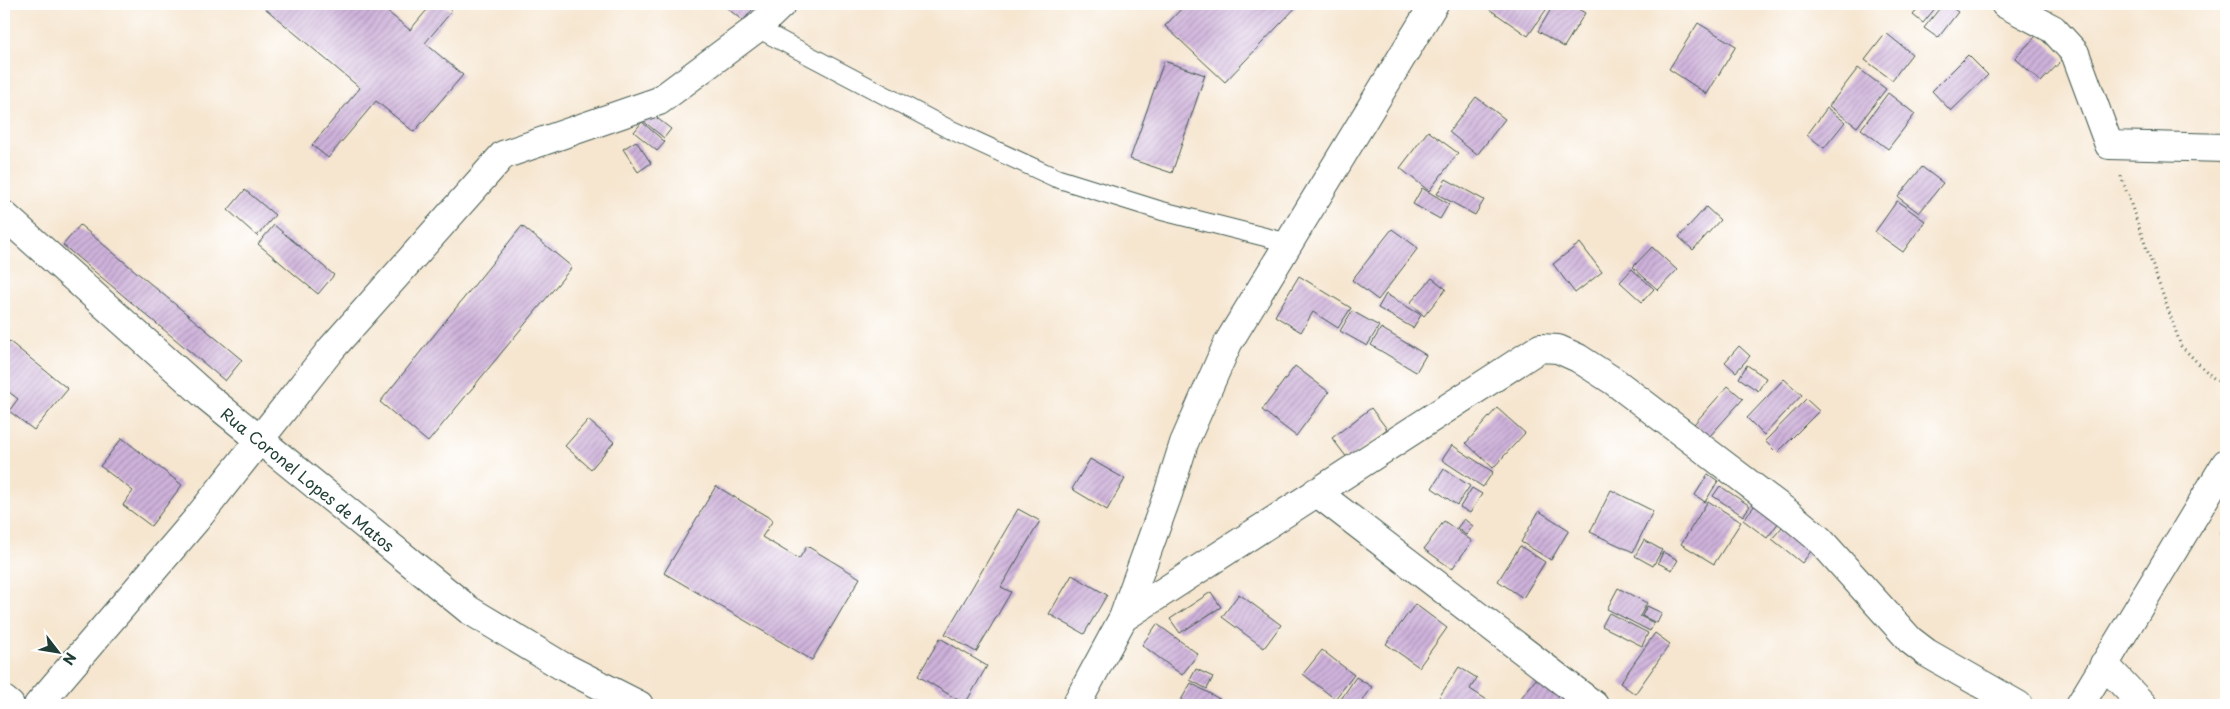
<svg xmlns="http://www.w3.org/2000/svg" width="2230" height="709" font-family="'Playpen Sans',sans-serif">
	<defs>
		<pattern id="building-hatch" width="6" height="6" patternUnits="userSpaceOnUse" patternTransform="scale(1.25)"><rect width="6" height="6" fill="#cfb2db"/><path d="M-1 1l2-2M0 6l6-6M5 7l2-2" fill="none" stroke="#a792b2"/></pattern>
	</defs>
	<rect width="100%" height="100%" fill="#fff"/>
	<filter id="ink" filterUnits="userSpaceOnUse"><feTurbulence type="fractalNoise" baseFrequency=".02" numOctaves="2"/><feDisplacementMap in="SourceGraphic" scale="10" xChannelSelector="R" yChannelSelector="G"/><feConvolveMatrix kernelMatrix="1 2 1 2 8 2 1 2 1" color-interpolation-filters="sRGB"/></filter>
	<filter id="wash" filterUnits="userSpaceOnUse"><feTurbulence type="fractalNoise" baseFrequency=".0096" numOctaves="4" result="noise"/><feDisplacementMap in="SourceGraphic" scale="20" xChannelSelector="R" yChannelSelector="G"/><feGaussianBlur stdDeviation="1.12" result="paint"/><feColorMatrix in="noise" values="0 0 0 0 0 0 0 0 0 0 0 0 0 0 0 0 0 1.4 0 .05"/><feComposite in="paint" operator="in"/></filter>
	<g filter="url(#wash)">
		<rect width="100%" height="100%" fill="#f6e6d0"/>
		<g id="blocks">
			<path fill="url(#building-hatch)" d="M260,4H378L410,30L432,4H443L452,11L425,43L463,75L414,132L376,101L328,158L312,145L360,88Z
				M722,4H757L743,21Z
				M1186,4H1299L1225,82L1165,26Z
				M1482,4H1550L1528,36Z
				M1554,4H1570L1585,13L1564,47L1538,31Z
				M1922,4H1933L1937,6L1923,23L1913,15Z
				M1943,4H1947L1958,12L1938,38L1924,28Z
				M1698,23L1736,46L1707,94L1669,69Z
				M1886,33L1912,54L1892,80L1865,60Z
				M2037,35L2063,59L2041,82L2015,58Z
				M1968,55L1988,75L1951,111L1932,91Z
				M1164,61L1205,75L1172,173L1130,159Z
				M1858,68L1886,89L1857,127L1829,106Z
				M1888,93L1915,114L1888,149L1861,129Z
				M1476,97L1505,119L1477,155L1449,132Z
				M1827,108L1845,122L1824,148L1807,135Z
				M648,111L671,129L664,138L642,120Z
				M642,122L665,142L657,151L634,132Z
				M1428,131L1458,153L1429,191L1400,168Z
				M636,141L651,163L638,172L623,149Z
				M1922,167L1943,183L1919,213L1898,197Z
				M1446,179L1484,200L1475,215L1437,194Z
				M1422,188L1449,204L1440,219L1413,204Z
				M245,190L275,215L257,236L228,210Z
				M1897,201L1925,221L1903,252L1875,232Z
				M1706,207L1720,220L1693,250L1679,237Z
				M80,225L242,360L225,381L63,245Z
				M274,225L334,275L318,294L258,244Z
				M522,226L572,267L428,442L380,402Z
				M1392,229L1418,248L1378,300L1352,280Z
				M1580,243L1602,272L1575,293L1553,264Z
				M1652,247L1677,270L1658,290L1633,267Z
				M1632,269L1654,289L1642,302L1620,282Z
				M1299,276L1351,308L1338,328L1313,312L1301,332L1275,316Z
				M1432,278L1446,289L1424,316L1410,303Z
				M1386,294L1421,315L1413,328L1378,308Z
				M1352,311L1379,326L1367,346L1340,331Z
				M1381,328L1426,355L1416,372L1371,345Z
				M9,341L68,389L34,430L9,411L18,399L4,388V347Z
				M1739,346L1750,356L1736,372L1725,362Z
				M1747,365L1766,378L1758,391L1739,378Z
				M1295,366L1329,392L1296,436L1262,410Z
				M1784,379L1802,395L1764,435L1747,418Z
				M1728,386L1743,399L1709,437L1694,424Z
				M1806,399L1819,411L1777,453L1765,441Z
				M1371,408L1387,429L1348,459L1332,438Z
				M1497,408L1525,433L1493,468L1466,443Z
				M588,420L614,442L591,469L565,446Z
				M122,438L182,485L151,526L123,505L133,491L100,466Z
				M1452,445L1493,472L1483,487L1442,460Z
				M1090,459L1125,479L1107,510L1072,489Z
				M1444,469L1470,486L1457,505L1432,488Z
				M1708,474L1718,481L1705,502L1695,495Z
				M716,486L773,520L762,537L799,559L807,546L860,578L812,660L664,573Z
				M1720,486L1750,506L1743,516L1713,496Z
				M1472,488L1482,494L1470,513L1460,507Z
				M1611,490L1653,511L1633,552L1590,532Z
				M1708,501L1741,522L1714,564L1681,544Z
				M1756,504L1779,522L1767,538L1743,520Z
				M1018,509L1040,521L1001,587L1011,592L976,652L945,634Z
				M1539,511L1569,530L1551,560L1521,542Z
				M1464,519L1473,526L1466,535L1457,528Z
				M1444,521L1472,541L1452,569L1424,549Z
				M1783,526L1812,550L1802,563L1772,539Z
				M1644,540L1662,550L1653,566L1635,556Z
				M1520,546L1545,562L1523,598L1498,581Z
				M1663,552L1678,560L1672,570L1658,563Z
				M1072,575L1107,595L1084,634L1049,614Z
				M1618,588L1647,603L1640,616L1654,623L1650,631L1607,609Z
				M1211,592L1221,607L1180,633L1170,619Z
				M1239,594L1281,625L1264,648L1222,617Z
				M1415,604L1447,628L1419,667L1386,644Z
				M1647,606L1662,613L1657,623L1642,616Z
				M1609,613L1648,633L1642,646L1602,626Z
				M1157,624L1198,654L1182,675L1142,645Z
				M1655,633L1670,644L1635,694L1620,683Z
				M940,638L987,666L965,704L918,676Z
				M1322,650L1354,675L1335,699L1303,674Z
				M1459,667L1477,678L1470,689L1495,705H1434Z
				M1196,669L1213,677L1207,689L1190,680Z
				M1356,677L1372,687L1360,705H1337Z
				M1538,677L1574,705H1515Z
				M1191,683L1230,705H1178Z"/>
		</g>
	</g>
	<g filter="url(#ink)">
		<use href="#blocks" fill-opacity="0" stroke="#3f564b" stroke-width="1"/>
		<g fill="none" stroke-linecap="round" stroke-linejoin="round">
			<g stroke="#3f564b" stroke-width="20">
				<path id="service" d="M757,28L945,127L1056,178L1162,211L1289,243"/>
			</g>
			<g stroke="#3f564b" stroke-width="30">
				<path id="minor" d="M2005,4L2053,29L2075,53L2109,145L2226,148
					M1316,492L1594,705
					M1123,618L1540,348L1558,349L1578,358L1615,382L1789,514L1820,540L1910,640L1927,653L2018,705
					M2104,664L2143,705
					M38,705L196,520L332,348L503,155L659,101L757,28L782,4
					M1076,705L1123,618L1168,494L1184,443L1228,343L1434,4
					M2080,705L2226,463"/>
			</g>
			<g stroke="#3f564b" stroke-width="30">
				<path id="tertiary" d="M4,215L206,396L469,610L562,666L639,705
					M4,700L10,705"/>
			</g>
			<path stroke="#3f564b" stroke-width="3" stroke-dasharray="1 4" stroke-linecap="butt" d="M2121,176L2181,346L2211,376L2226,387
				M2220,532L2226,537"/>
			<use href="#service" stroke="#fff" stroke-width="18"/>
			<use href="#minor" stroke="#fff" stroke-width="28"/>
			<use href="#tertiary" stroke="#fff" stroke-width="28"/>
		</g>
	</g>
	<g text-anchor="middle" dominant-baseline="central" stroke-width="4.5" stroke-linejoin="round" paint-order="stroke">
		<g font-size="16" fill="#1f3d34" stroke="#fff">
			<text transform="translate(308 479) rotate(39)">Rua Coronel Lopes de Matos</text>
		</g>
	</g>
	<rect width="2230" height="709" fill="none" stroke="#fff" stroke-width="20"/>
	<g transform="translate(58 652) rotate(121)" stroke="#ffffff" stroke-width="4" paint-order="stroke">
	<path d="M0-4L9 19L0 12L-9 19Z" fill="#1f3d34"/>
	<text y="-8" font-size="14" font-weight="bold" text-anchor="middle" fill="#1f3d34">N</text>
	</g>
</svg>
